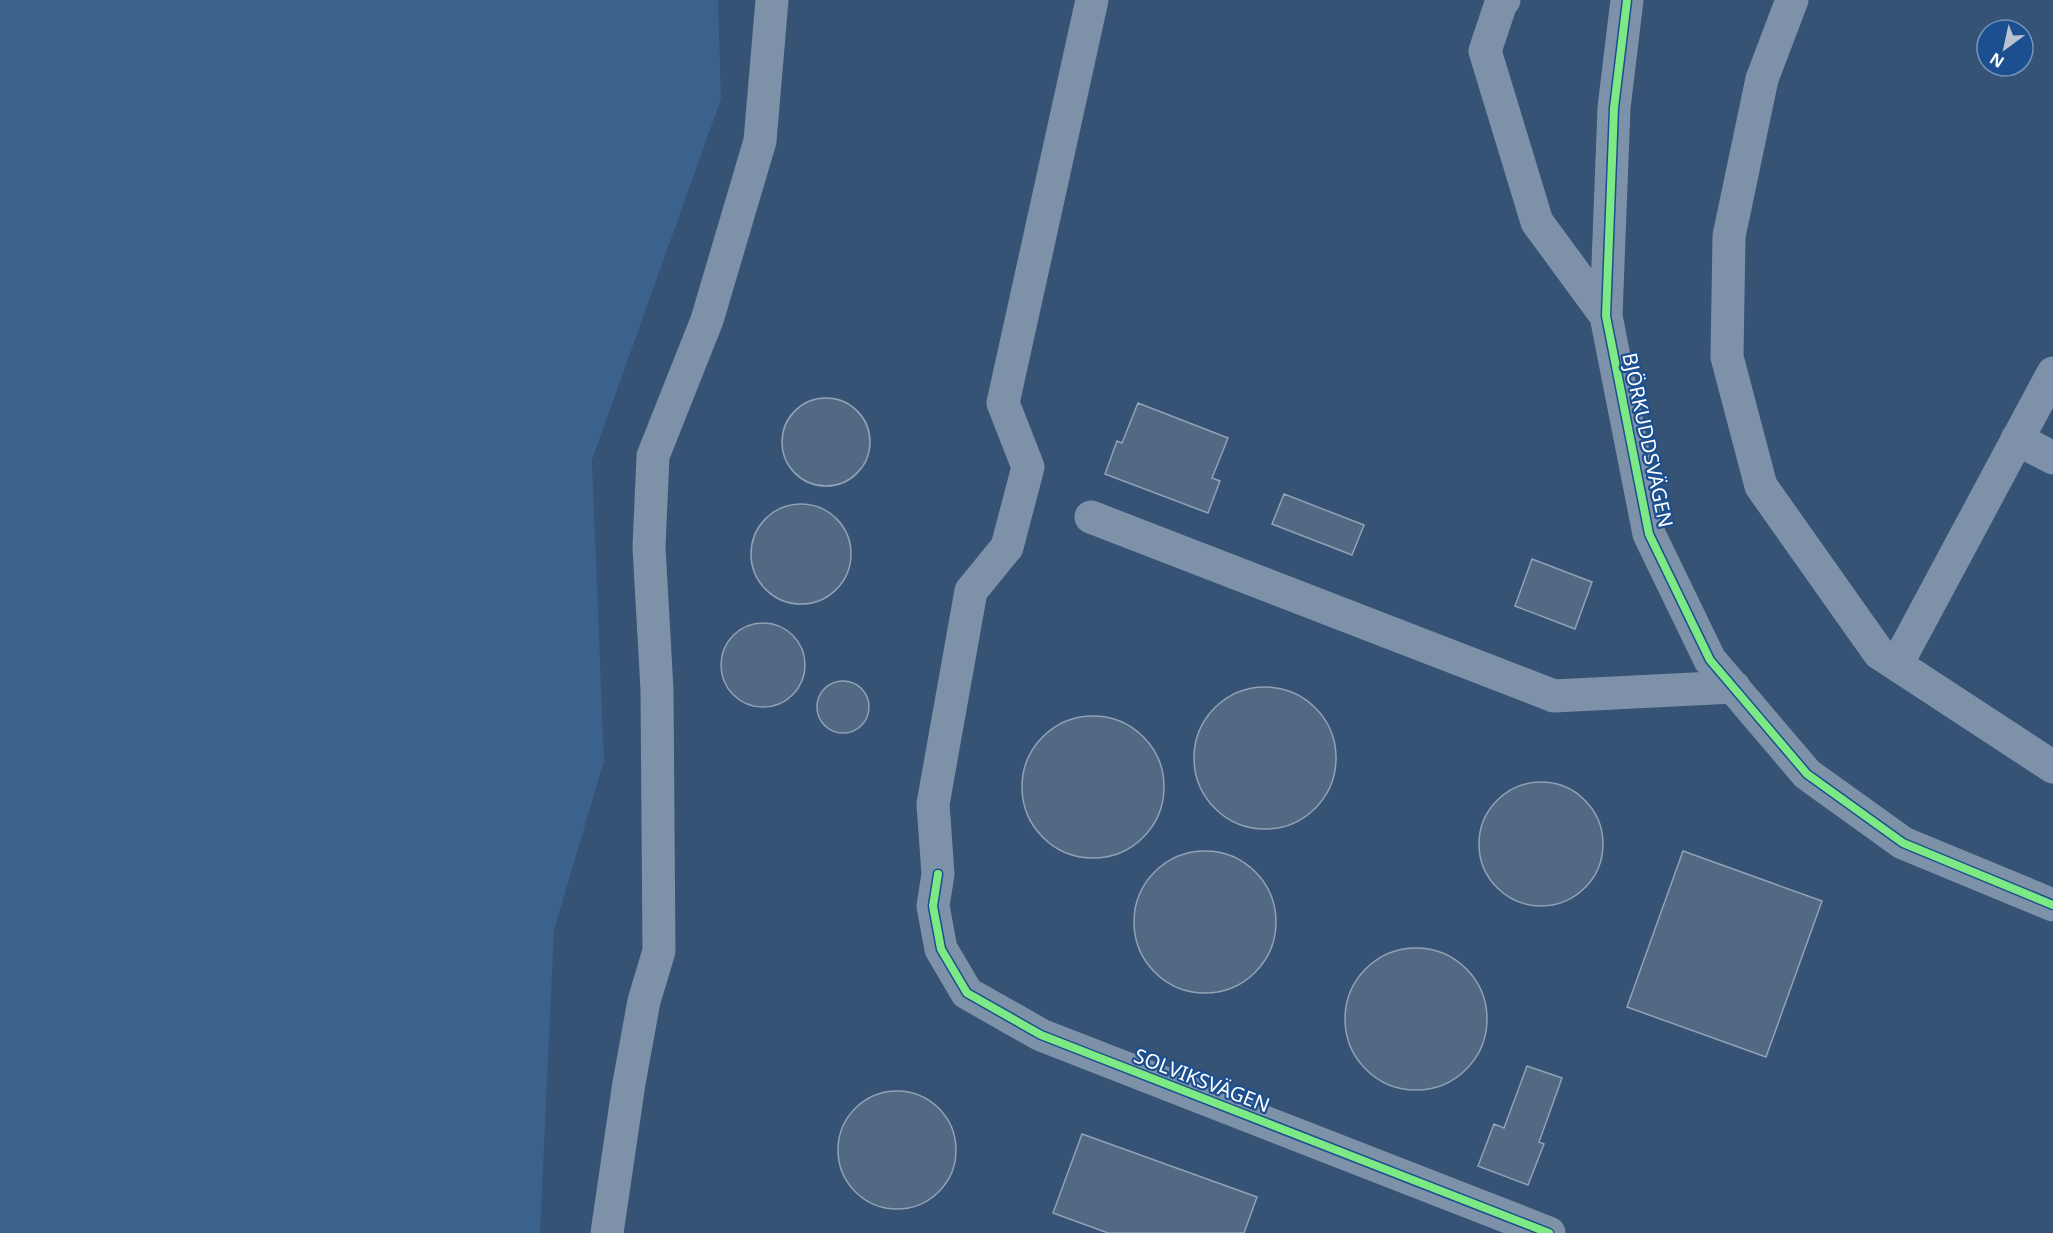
<svg xmlns="http://www.w3.org/2000/svg" width="2053" height="1233" font-family="'Noto Sans',sans-serif">
	<rect width="100%" height="100%" fill="#365274"/>
	<path fill="#3b618d" d="M0,0H718L721,99L592,460L604,761L554,930L540,1233H0Z"/>
	<path fill="#526984" stroke="#92a2b6" stroke-width="1.5" d="M782 442a44 44 0 1 1 88 0a44 44 0 1 1-88 0Z
		M1138,403L1228,438L1212,478L1220,481L1208,513L1105,474L1117,441L1122,443Z
		M1284,494L1364,525L1352,555L1272,524Z
		M751 554a50 50 0 1 1 100 0a50 50 0 1 1-100 0Z
		M1532,559L1592,582L1575,629L1515,606Z
		M721 665a42 42 0 1 1 84 0a42 42 0 1 1-84 0Z
		M817 707a26 26 0 1 1 52 0a26 26 0 1 1-52 0Z
		M1194 758a71 71 0 1 1 142 0a71 71 0 1 1-142 0Z
		M1022 787a71 71 0 1 1 142 0a71 71 0 1 1-142 0Z
		M1479 844a62 62 0 1 1 124 0a62 62 0 1 1-124 0Z
		M1134 922a71 71 0 1 1 142 0a71 71 0 1 1-142 0Z
		M1683,851L1822,901L1766,1057L1627,1007Z
		M1345 1019a71 71 0 1 1 142 0a71 71 0 1 1-142 0Z
		M1527,1066L1562,1078L1539,1142L1544,1144L1528,1185L1478,1166L1494,1124L1504,1128Z
		M838 1150a59 59 0 1 1 118 0a59 59 0 1 1-118 0Z
		M1082,1134L1257,1197L1244,1233H1108L1053,1213Z"/>
	<g fill="none" stroke-linecap="round" stroke-linejoin="round">
		<path stroke="#7d92a8" stroke-width="33" d="M1092,0L1003,403L1028,467L1007,547L971,591L933,804L938,874L933,906L941,949L967,993L1041,1035L1549,1233
			M1504,0L1501,3L1485,51L1537,222L1606,316
			M1627,0L1614,108L1606,316L1649,534L1710,660L1807,774L1903,843L2053,905
			M1792,0L1762,79L1729,236L1727,357L1761,486L1879,653L2053,767
			M2017,439L2053,458
			M1091,517L1554,696L1734,687
			M1897,664L2053,373
			M607,1233L629,1083L644,1001L659,951L657,690L649,547L653,456L707,320L760,141L772,0"/>
		<g stroke="#1b4f8f" stroke-width="11">
			<path id="cycleway" d="M1627,0L1614,108L1606,316L1649,534L1710,660L1807,774L1903,843L2053,905
				M938,874L933,906L941,949L967,993L1041,1035L1549,1233"/>
		</g>
		<use href="#cycleway" stroke="#7ce984" stroke-width="8"/>
	</g>
	<g text-anchor="middle" dominant-baseline="central" stroke-width="4.5" stroke-linejoin="round" paint-order="stroke">
		<g font-size="20" fill="#fff" stroke="#1b4f8f">
			<text transform="translate(1648 440) rotate(78)">BJÖRKUDDSVÄGEN</text>
			<text transform="translate(1202 1080) rotate(21)">SOLVIKSVÄGEN</text>
		</g>
	</g>
	<g transform="translate(2005 48) rotate(213)"><circle r="28" fill="#1b4f8f" stroke="#7695bc" stroke-width="1.5"/>
	<path d="M0-4.5L10 22L0 15L-10 22Z" fill="#b9c2ce"/>
	<text y="-9" font-size="16" font-weight="bold" text-anchor="middle" fill="#ffffff">N</text>
	</g>
</svg>
